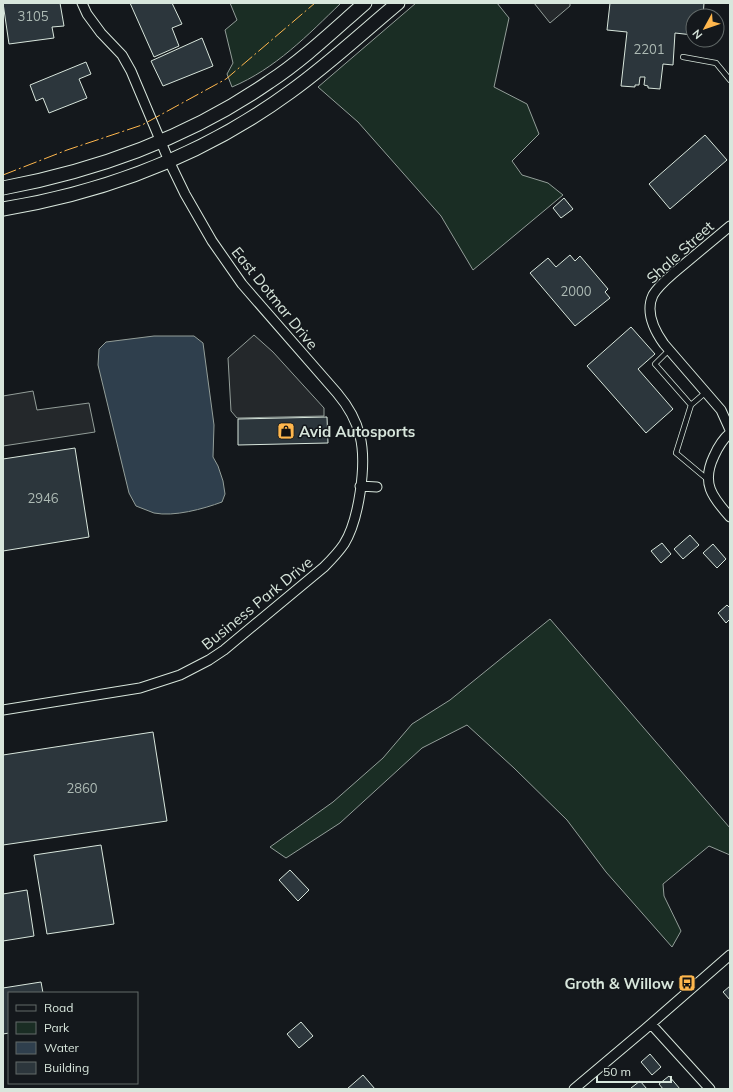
<svg xmlns="http://www.w3.org/2000/svg" width="733" height="1092" font-family="Mulish,sans-serif">
	<rect width="100%" height="100%" fill="#14181c"/>
	<path fill="#1a2d24" stroke="#939e99" d="M230,3H341C308,35 275,69 232,87L227,74L233,63L225,30L237,20Z
		M416,3H497L509,18L494,87L527,104L539,134L512,161L522,175L548,183L563,195L473,270L441,216L358,122L318,87Z
		M550,619L730,828V855L709,846L663,884L664,896L681,931L672,947L606,872L567,820L514,768L467,725L422,748L340,823L286,858L270,847L333,802L383,758L412,724L450,700Z"/>
	<path fill="#24282b" stroke="#939e99" d="M534,3H570V6L550,23Z
		M254,335L273,352L324,408V416L237,418L231,411L228,358Z
		M33,391L37,410L89,403L95,432L3,446V396Z"/>
	<path fill="#2f3f4d" stroke="#939e99" d="M154,336H194L203,343L214,425L213,457L218,466L223,481L225,494L222,502C203,509 174,517 154,513C148,511 142,508 136,506L129,493L98,365L99,349L106,342Z"/>
	<path fill="#2c363c" stroke="#d8e6dc" d="M3,3H60L64,26L52,27L54,38L9,44Z
		M130,3H172L182,24L172,28L179,46L154,57Z
		M610,3H704L703,16H693V35L675,33L673,65L663,64L660,89L648,88V86L644,85L645,77H640L639,85H635V87L621,86L627,32L607,30Z
		M202,38L213,66L163,86L151,61Z
		M86,62L91,74L79,79L87,98L49,113L43,98L36,101L30,85Z
		M705,135L727,160L670,209L649,184Z
		M564,198L573,209L561,218L553,208Z
		M570,255L575,261L580,256L608,289L605,292L610,298L575,326L530,273L548,258L556,267Z
		M631,327L655,354L638,369L673,409L646,433L587,366Z
		M327,417L328,443L238,445V419Z
		M75,448L89,537L3,551V459Z
		M690,535L699,545L683,559L674,549Z
		M662,543L671,554L661,563L651,551Z
		M713,544L726,559L717,568L703,553Z
		M727,605L730,608V619L726,623L718,613Z
		M153,732L167,821L3,845V755Z
		M101,845L114,924L47,934L34,855Z
		M290,870L309,890L298,901L279,880Z
		M27,890L34,936L3,941V894Z
		M41,982L43,993H9V1033L3,1034V988Z
		M730,986V1000L723,992Z
		M301,1022L313,1036L299,1048L287,1034Z
		M650,1054L661,1067L652,1075L641,1062Z
		M363,1075L375,1089H347Z
		M669,1076L680,1089H663L659,1084Z
		M640,1081L647,1089H632L631,1088Z"/>
	<g fill="none" stroke-linecap="round" stroke-linejoin="round">
		<g stroke="#d8e6dc" stroke-width="6">
			<path id="service" d="M683,57L716,63L730,80
				M669,350L655,364L691,405L706,392
				M691,405L676,453L707,479"/>
		</g>
		<g stroke="#d8e6dc" stroke-width="11">
			<path id="minor" d="M730,226C712,241 694,256 676,271C668,278 658,286 653,295C645,312 654,330 664,344L721,410L730,430
				M730,433C723,439 718,447 714,456C701,483 712,497 730,517
				M360,486L377,487
				M3,710L140,688L180,675L209,660L224,650L324,567C331,560 338,553 344,544C359,520 367,464 360,436C356,419 348,406 337,393L242,284L212,241L185,194L169,161L131,71L122,55L101,33L87,14L82,3
				M651,1024L710,1089
				M574,1089L644,1030L730,955"/>
		</g>
		<g stroke="#d8e6dc" stroke-width="15">
			<path id="secondary" d="M3,188C99,170 188,138 269,82C304,59 334,30 365,3
				M3,209C106,192 205,154 290,92C328,65 362,33 398,3"/>
		</g>
		<use href="#service" stroke="#14181c" stroke-width="4.5"/>
		<use href="#minor" stroke="#14181c" stroke-width="9"/>
		<use href="#secondary" stroke="#14181c" stroke-width="13"/>
		<path stroke="#ffb74d" stroke-width="1" stroke-dasharray="14 3 2 3" stroke-linecap="butt" d="M3,175L67,150L142,125L226,79L315,3"/>
	</g>
	<defs>
		<g id="shop-square" transform="scale(0.9)"><rect x="-9" y="-9" width="18" height="18" rx="4" fill="#ffb74d" stroke="#14181c"/><path d="M-5-2.5h2.3a2.7 3.5 0 0 1 5.4 0H5L5.5 6h-11ZM-1.5-2.5h3a1.5 2.3 0 0 0-3 0Z" fill="#111"/></g>
		<g id="bus-square" transform="scale(0.9)"><rect x="-9" y="-9" width="18" height="18" rx="4" fill="#ffb74d" stroke="#14181c"/><path d="M-5-6H5V4H4V6H2V4H-2V6H-4V4H-5ZM-3.5-4V0h7V-4ZM-3.5 1.2v1.5H-2V1.2ZM2 1.2v1.5H3.5V1.2Z" fill="#111"/></g>
	</defs>
	<g fill-rule="evenodd">
		<use href="#shop-square" x="286" y="431"/>
		<use href="#bus-square" x="687" y="983"/>
	</g>
	<g text-anchor="middle" dominant-baseline="central" stroke-width="3" stroke-linejoin="round" paint-order="stroke">
		<g font-size="13" fill="#adbab4">
			<text x="33" y="16">3105</text>
			<text x="649" y="49">2201</text>
			<text x="576" y="291">2000</text>
			<text x="43" y="498">2946</text>
			<text x="82" y="788">2860</text>
		</g>
		<g font-size="15" fill="#d8e6dc" stroke="#14181c">
			<text transform="translate(680 252) rotate(-42)">Shale Street</text>
			<text transform="translate(275 298) rotate(51)">East Dotmar Drive</text>
			<text transform="translate(257 603) rotate(-39)">Business Park Drive</text>
		</g>
		<g font-size="15" font-weight="bold" fill="#d8e6dc" stroke="#14181c" text-anchor="start">
			<text x="299" y="431">Avid Autosports</text>
			<text x="674" y="983" text-anchor="end">Groth &amp; Willow</text>
		</g>
	</g>
	<rect width="733" height="1092" fill="none" stroke="#d8e6dc" stroke-width="8"/>
	<rect x="8" y="992" width="130" height="92" fill="#14181c" stroke="#626a69"/>
	<rect x="16" y="1005" width="20" height="6" fill="#14181c" stroke="#626a69"/>
	<text x="44" y="1012" font-size="12" fill="#d8e6dc">Road</text>
	<rect x="16" y="1022" width="20" height="12" fill="#1a2d24" stroke="#626a69"/>
	<text x="44" y="1032" font-size="12" fill="#d8e6dc">Park</text>
	<rect x="16" y="1042" width="20" height="12" fill="#2f3f4d" stroke="#626a69"/>
	<text x="44" y="1052" font-size="12" fill="#d8e6dc">Water</text>
	<rect x="16" y="1062" width="20" height="12" fill="#2c363c" stroke="#626a69"/>
	<text x="44" y="1072" font-size="12" fill="#d8e6dc">Building</text>
	<g transform="translate(705 28) rotate(230)"><circle r="19" fill="#14181c" stroke="#626a69"/>
	<path d="M0-3L7 15L0 10L-7 15Z" fill="#ffb74d"/>
	<text y="-6" font-size="11" font-weight="bold" text-anchor="middle" fill="#d8e6dc">N</text>
	</g>
	<path d="M597 1076v6h74v-6" fill="none" stroke="#d8e6dc" stroke-width="2"/>
	<text x="603" y="1076" font-size="12" fill="#d8e6dc" stroke="#14181c" stroke-width="3" paint-order="stroke">50 m</text>
</svg>
